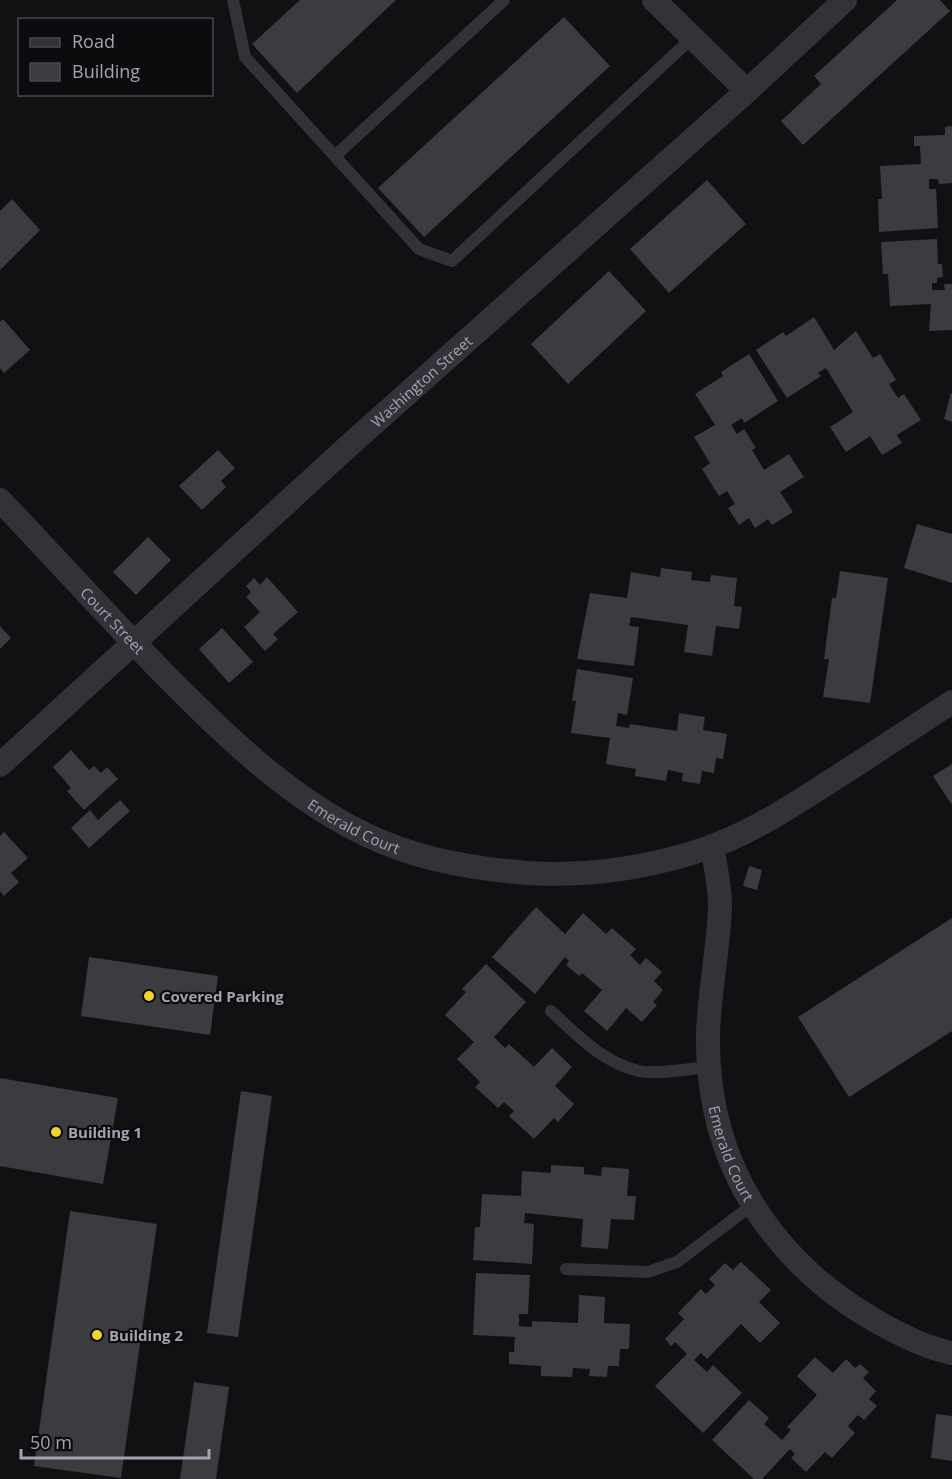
<svg xmlns="http://www.w3.org/2000/svg" width="952" height="1479" font-family="'Open Sans',sans-serif">
	<rect width="100%" height="100%" fill="#111113"/>
	<path fill="#3c3b40" d="M300,0H396L297,93L252,44Z
		M897,0H940L950,11L803,145L781,121L821,84L814,76Z
		M564,17L610,66L424,237L378,188Z
		M952,126V183L939,184L938,179H929V189H936L938,228L879,232L878,199H882L880,166L921,164L920,146H914V136L945,135V127Z
		M707,180L746,224L669,293L630,249Z
		M12,199L40,230L0,270V211Z
		M937,239L938,264H942L943,277L937,278V283H932V290H945L944,284H952V330L929,331L931,304L890,306L888,274H883L881,242Z
		M609,271L646,311L568,384L531,344Z
		M814,317L834,350L856,331L873,358L880,354L896,380L889,384L898,398L904,394L921,420L897,435L902,443L882,455L870,436L846,452L830,427L853,412L826,368L818,373L821,376L787,398L756,350L783,332L786,336Z
		M3,319L30,350L4,373L0,368V322Z
		M749,354L778,401L744,423L742,418L731,425L737,434L744,429L756,448L752,450L764,470L789,454L804,477L780,492L793,512L772,525L768,519L755,528L749,518L739,525L728,508L735,504L727,491L719,496L702,469L710,463L694,437L715,425L695,394L723,376L721,372Z
		M951,393H952V422L944,419Z
		M218,450L235,468L221,481L226,487L202,510L179,486Z
		M917,524L952,534V583L904,568Z
		M148,537L171,560L136,595L113,572Z
		M661,568L692,572L691,580L710,582L711,575L737,578L734,606L742,607L739,629L716,626L712,656L684,652L688,625L631,617L629,626L639,627L634,666L577,659L590,593L627,598L631,572L660,577Z
		M840,571L888,578L870,703L823,697L829,659H824L832,598H836Z
		M267,577L298,612L273,634L278,639L265,651L244,627L260,612L246,597L251,592L246,586L254,578L260,585Z
		M0,626L11,638L0,649Z
		M222,628L253,662L229,683L199,649Z
		M577,669L633,678L627,715L618,713L616,726L629,728L630,724L677,731L679,713L705,717L703,730L727,734L723,759L716,758L714,773L702,771L700,784L682,781L683,773L668,770L666,781L635,776L636,769L606,764L610,738L571,733L576,701H572Z
		M71,750L89,770L94,766L101,773L107,767L118,779L84,810L67,791L71,788L53,767Z
		M952,764V805L933,776Z
		M120,800L130,811L89,848L71,828L90,810L98,820Z
		M4,832L28,858L11,873L19,882L4,896L0,891V836Z
		M749,866L762,870L757,890L743,886Z
		M536,907L565,934L583,913L606,934L612,928L636,949L630,955L640,965L646,958L662,972L654,981L663,990L653,1002L657,1005L642,1022L626,1008L607,1031L584,1011L602,990L582,973L579,976L566,965L569,961L565,957L535,994L492,957Z
		M952,918V1031L849,1097L798,1017Z
		M89,957L218,976L210,1035L81,1016Z
		M486,964L526,1002L494,1037L505,1048L509,1044L534,1067L552,1048L572,1067L555,1086L574,1104L558,1122L554,1118L534,1139L509,1116L514,1111L504,1102L498,1108L475,1087L480,1082L457,1059L474,1042L445,1015L466,992L462,989Z
		M0,1078L118,1098L103,1184L0,1166Z
		M241,1091L272,1096L238,1337L207,1333Z
		M551,1165L584,1167V1174L601,1176L602,1167L629,1169L627,1196H636L634,1220L611,1219L608,1249L581,1247L583,1219L525,1213L524,1223L534,1224L532,1264L473,1260L475,1227H480L482,1194L521,1196L522,1171L551,1173Z
		M70,1211L157,1224L121,1478L34,1466Z
		M741,1262L771,1290L759,1302L780,1323L760,1343L741,1324L707,1359L701,1353L694,1360L707,1372L713,1365L742,1393L703,1433L655,1386L687,1354L675,1342L671,1346L665,1339L684,1319L678,1313L701,1289L706,1294L715,1285L709,1279L725,1263L733,1270Z
		M476,1273L530,1275L528,1314H519V1326L532,1327V1321L578,1323L579,1295L605,1297L604,1323L630,1324L629,1349H620L619,1366H608L607,1377L589,1376L590,1369L573,1368L572,1377L541,1376V1366L509,1364V1352H514L515,1337L473,1335Z
		M815,1357L833,1373L846,1359L855,1368L860,1364L869,1372L863,1378L876,1391L869,1399L877,1406L864,1420L858,1415L848,1426L855,1433L832,1458L825,1452L806,1472L791,1458L795,1454L790,1449L762,1479H754L712,1440L749,1400L769,1418L764,1424L782,1440L791,1430L787,1427L817,1395L797,1376Z
		M194,1382L229,1387L216,1479H180Z
		M936,1414L952,1416V1461L931,1458Z"/>
	<g fill="none" stroke-linecap="round" stroke-linejoin="round">
		<path stroke="#323238" stroke-width="12" d="M233,0L245,57L419,249L452,261L692,38
			M335,156L504,0
			M551,1011C577,1035 603,1063 639,1071C658,1075 691,1068 710,1067
			M566,1269L648,1272L677,1262L752,1205"/>
		<g stroke="#323238" stroke-width="24">
			<path d="M654,0L747,91"/>
			<path id="s1" d="M0,500C56,559 111,620 168,678C239,749 317,825 416,854C453,865 490,870 528,873C590,877 655,867 713,846C758,829 798,802 837,777C876,752 914,727 952,702"/>
			<path id="s2" d="M0,765L354,441L747,91L845,0"/>
			<path id="s3" d="M712,846C715,865 720,886 720,905C719,950 708,995 708,1040C708,1138 747,1220 821,1283C853,1310 911,1345 952,1353"/>
		</g>
	</g>
	<g fill="#f0d62b" stroke="#0c0c0e" stroke-width="2">
		<circle cx="149" cy="996" r="6"/>
		<circle cx="56" cy="1132" r="6"/>
		<circle cx="97" cy="1335" r="6"/>
	</g>
	<g text-anchor="middle" dominant-baseline="central" stroke-width="4.5" stroke-linejoin="round" paint-order="stroke">
		<g font-size="15" fill="#a2a4b3" stroke="#0c0c0e">
			<text stroke="none"><textPath href="#s2" startOffset="570">Washington Street</textPath></text>
			<text stroke="none"><textPath href="#s1" startOffset="165">Court Street</textPath></text>
			<text stroke="none"><textPath href="#s1" startOffset="484">Emerald Court</textPath></text>
			<text stroke="none"><textPath href="#s3" startOffset="312">Emerald Court</textPath></text>
		</g>
		<g font-size="15" font-weight="bold" fill="#a2a4b3" stroke="#0c0c0e" text-anchor="start">
			<text x="161" y="996">Covered Parking</text>
			<text x="68" y="1132">Building 1</text>
			<text x="109" y="1335">Building 2</text>
		</g>
	</g>
	<rect x="18" y="18" width="195" height="78" fill="#0c0c0e" stroke="#484950" stroke-width="1.5"/>
	<rect x="30" y="38" width="30" height="9" fill="#323238" stroke="#484950" stroke-width="1.5"/>
	<text x="72" y="48" font-size="18" fill="#a2a4b3">Road</text>
	<rect x="30" y="63" width="30" height="18" fill="#3c3b40" stroke="#484950" stroke-width="1.5"/>
	<text x="72" y="78" font-size="18" fill="#a2a4b3">Building</text>
	<path d="M21 1449v9h188v-9" fill="none" stroke="#a2a4b3" stroke-width="3"/>
	<text x="30" y="1449" font-size="18" fill="#a2a4b3" stroke="#0c0c0e" stroke-width="4.5" paint-order="stroke">50 m</text>
</svg>
